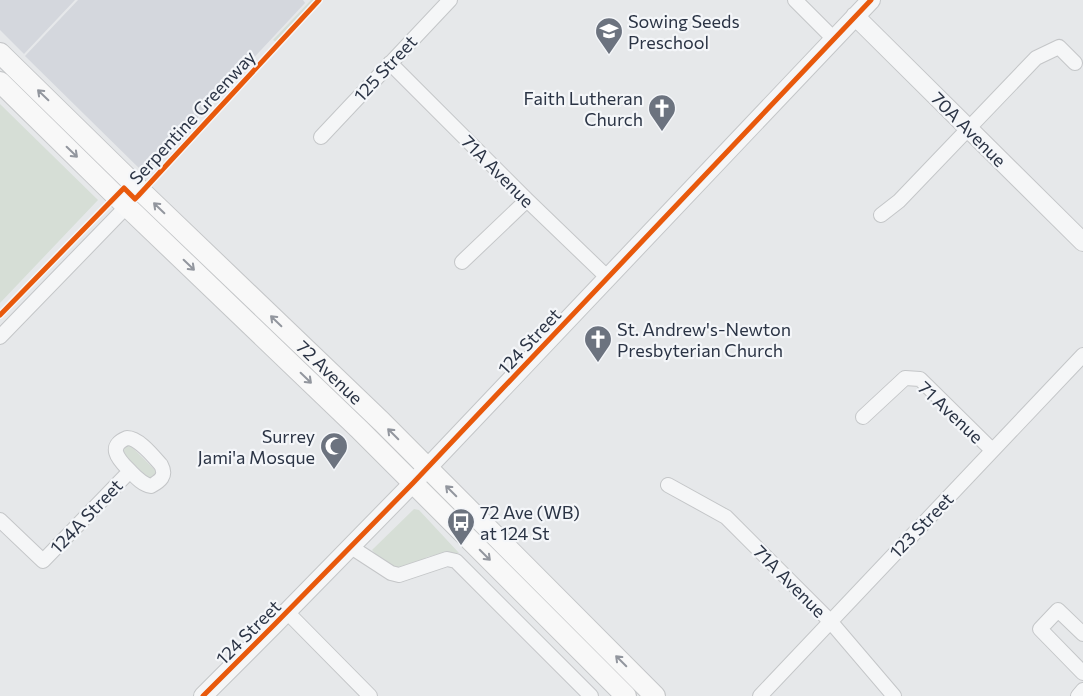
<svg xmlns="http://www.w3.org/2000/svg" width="1083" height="696" font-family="Commissioner,sans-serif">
	<rect width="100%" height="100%" fill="#e6e8ea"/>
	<path fill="#d4d7dd" d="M0,0H75L24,54L0,30Z
		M78,0H303L305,3L145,174L25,56Z"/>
	<path fill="#d6ded6" d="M311,0H323L281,46L273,40Z
		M0,104L98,200L0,303Z
		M127,446H131L156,471L157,473L154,478L149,479L123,453C123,449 124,448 127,446Z
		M414,509L419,510L459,553H443L427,557L406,569C389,566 383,563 372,550Z"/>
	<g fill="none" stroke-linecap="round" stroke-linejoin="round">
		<g stroke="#c4c6c8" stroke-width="16">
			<path id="minor" d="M795,0L834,39
				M390,63L527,200L608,278
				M321,137L450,0
				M881,215L899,201L1036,58L1059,47L1075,63
				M462,262L527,200
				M0,337L127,206
				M863,417L905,378L920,379L992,450
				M127,438C139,438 153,456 161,465C167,476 160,481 151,486C141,484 135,476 128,469C118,459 107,446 127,438Z
				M668,485L726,517L830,621L894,696
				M0,520L43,561L130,471
				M351,547L391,573L399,575L447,559L456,561L591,696
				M287,612L370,696
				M1083,634L1058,610L1040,629L1083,673
				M760,696L1083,355
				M1078,696L1083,690"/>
		</g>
		<g stroke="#c4c6c8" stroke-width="20">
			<path id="tertiary" d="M855,16L1083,242
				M203,696L275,624L413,483L871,0"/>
		</g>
		<g stroke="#c4c6c8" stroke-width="22">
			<g id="secondary">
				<path id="s1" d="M0,53L142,192L382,422L655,696"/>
				<path d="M0,82L116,196L359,429L626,696"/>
			</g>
		</g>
		<use href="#minor" stroke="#f5f6f7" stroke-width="14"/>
		<use href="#tertiary" stroke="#f5f6f7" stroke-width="18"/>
		<use href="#secondary" stroke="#f8f8f8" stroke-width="20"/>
		<g stroke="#f4f6f9" stroke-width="8">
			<path id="cycleway" d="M0,315L124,188L135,199L138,196L319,0
				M203,696L275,624L413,483L871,0"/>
		</g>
		<use href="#cycleway" stroke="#e8590c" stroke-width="5"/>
	</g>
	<defs><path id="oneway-shaft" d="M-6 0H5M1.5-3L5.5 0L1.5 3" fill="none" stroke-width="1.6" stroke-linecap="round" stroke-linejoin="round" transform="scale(1.25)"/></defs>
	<g stroke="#92969e">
		<use href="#oneway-shaft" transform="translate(43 95) rotate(-136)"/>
		<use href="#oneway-shaft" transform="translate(72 152) rotate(44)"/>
		<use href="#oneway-shaft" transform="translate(159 208) rotate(-136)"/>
		<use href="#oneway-shaft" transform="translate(189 265) rotate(44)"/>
		<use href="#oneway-shaft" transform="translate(276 321) rotate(-136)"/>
		<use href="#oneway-shaft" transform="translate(306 378) rotate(44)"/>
		<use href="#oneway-shaft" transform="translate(393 434) rotate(-135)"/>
		<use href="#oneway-shaft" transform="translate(451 491) rotate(-135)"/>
		<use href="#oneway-shaft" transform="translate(485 555) rotate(45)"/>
		<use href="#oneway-shaft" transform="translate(621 661) rotate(-135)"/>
	</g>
	<defs>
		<g id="school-pin" transform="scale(1.4375)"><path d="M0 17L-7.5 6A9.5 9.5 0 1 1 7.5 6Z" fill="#6c737f" stroke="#f4f6f9"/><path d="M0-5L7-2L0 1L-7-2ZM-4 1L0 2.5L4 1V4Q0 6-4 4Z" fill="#fff"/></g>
		<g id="church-pin" transform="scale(1.4375)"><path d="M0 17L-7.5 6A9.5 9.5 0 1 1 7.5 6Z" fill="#6c737f" stroke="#f4f6f9"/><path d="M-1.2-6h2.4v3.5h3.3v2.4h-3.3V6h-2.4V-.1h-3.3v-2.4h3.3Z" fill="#fff"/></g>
		<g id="mosque-pin" transform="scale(1.4375)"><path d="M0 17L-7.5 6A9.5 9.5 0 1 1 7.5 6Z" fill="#6c737f" stroke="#f4f6f9"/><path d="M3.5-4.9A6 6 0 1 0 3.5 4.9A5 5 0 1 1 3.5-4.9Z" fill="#fff"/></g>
		<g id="bus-pin" transform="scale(1.4375)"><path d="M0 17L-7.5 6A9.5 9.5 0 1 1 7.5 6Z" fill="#6c737f" stroke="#f4f6f9"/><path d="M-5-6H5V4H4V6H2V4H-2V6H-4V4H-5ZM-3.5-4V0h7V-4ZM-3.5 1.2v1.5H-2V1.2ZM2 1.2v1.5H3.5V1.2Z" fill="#fff"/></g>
	</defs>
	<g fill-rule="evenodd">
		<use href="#school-pin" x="609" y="31"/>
		<use href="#church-pin" x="662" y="108"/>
		<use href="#church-pin" x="598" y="339"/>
		<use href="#mosque-pin" x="334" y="446"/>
		<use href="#bus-pin" x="461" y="522"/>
	</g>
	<g text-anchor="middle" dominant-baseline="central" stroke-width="4.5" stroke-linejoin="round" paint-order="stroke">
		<g font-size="18" fill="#2b3445" stroke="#f4f6f9" text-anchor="start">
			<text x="628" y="21">Sowing Seeds<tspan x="628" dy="21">Preschool</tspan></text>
			<text x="643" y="98" text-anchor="end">Faith Lutheran<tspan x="643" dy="21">Church</tspan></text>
			<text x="617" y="329">St. Andrew's-Newton<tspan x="617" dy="21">Presbyterian Church</tspan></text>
			<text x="315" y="436" text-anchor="end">Surrey<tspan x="315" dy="21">Jami'a Mosque</tspan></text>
			<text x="480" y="512">72 Ave (WB)<tspan x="480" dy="21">at 124 St</tspan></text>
		</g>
		<g font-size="18" fill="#2b3445" stroke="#f4f6f9">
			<text transform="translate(385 68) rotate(-47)">125 Street</text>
			<text transform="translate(192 117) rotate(-47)">Serpentine Greenway</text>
			<text transform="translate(969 129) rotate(45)">70A Avenue</text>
			<text transform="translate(498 171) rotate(45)">71A Avenue</text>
			<text transform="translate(529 341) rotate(-47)">124 Street</text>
			<text stroke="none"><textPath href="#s1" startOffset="459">72 Avenue</textPath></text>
			<text transform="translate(951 412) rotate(43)">71 Avenue</text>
			<text transform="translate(86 516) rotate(-46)">124A Street</text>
			<text transform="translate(921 525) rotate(-46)">123 Street</text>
			<text transform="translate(790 581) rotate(45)">71A Avenue</text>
			<text transform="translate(248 632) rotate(-45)">124 Street</text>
		</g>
	</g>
</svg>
